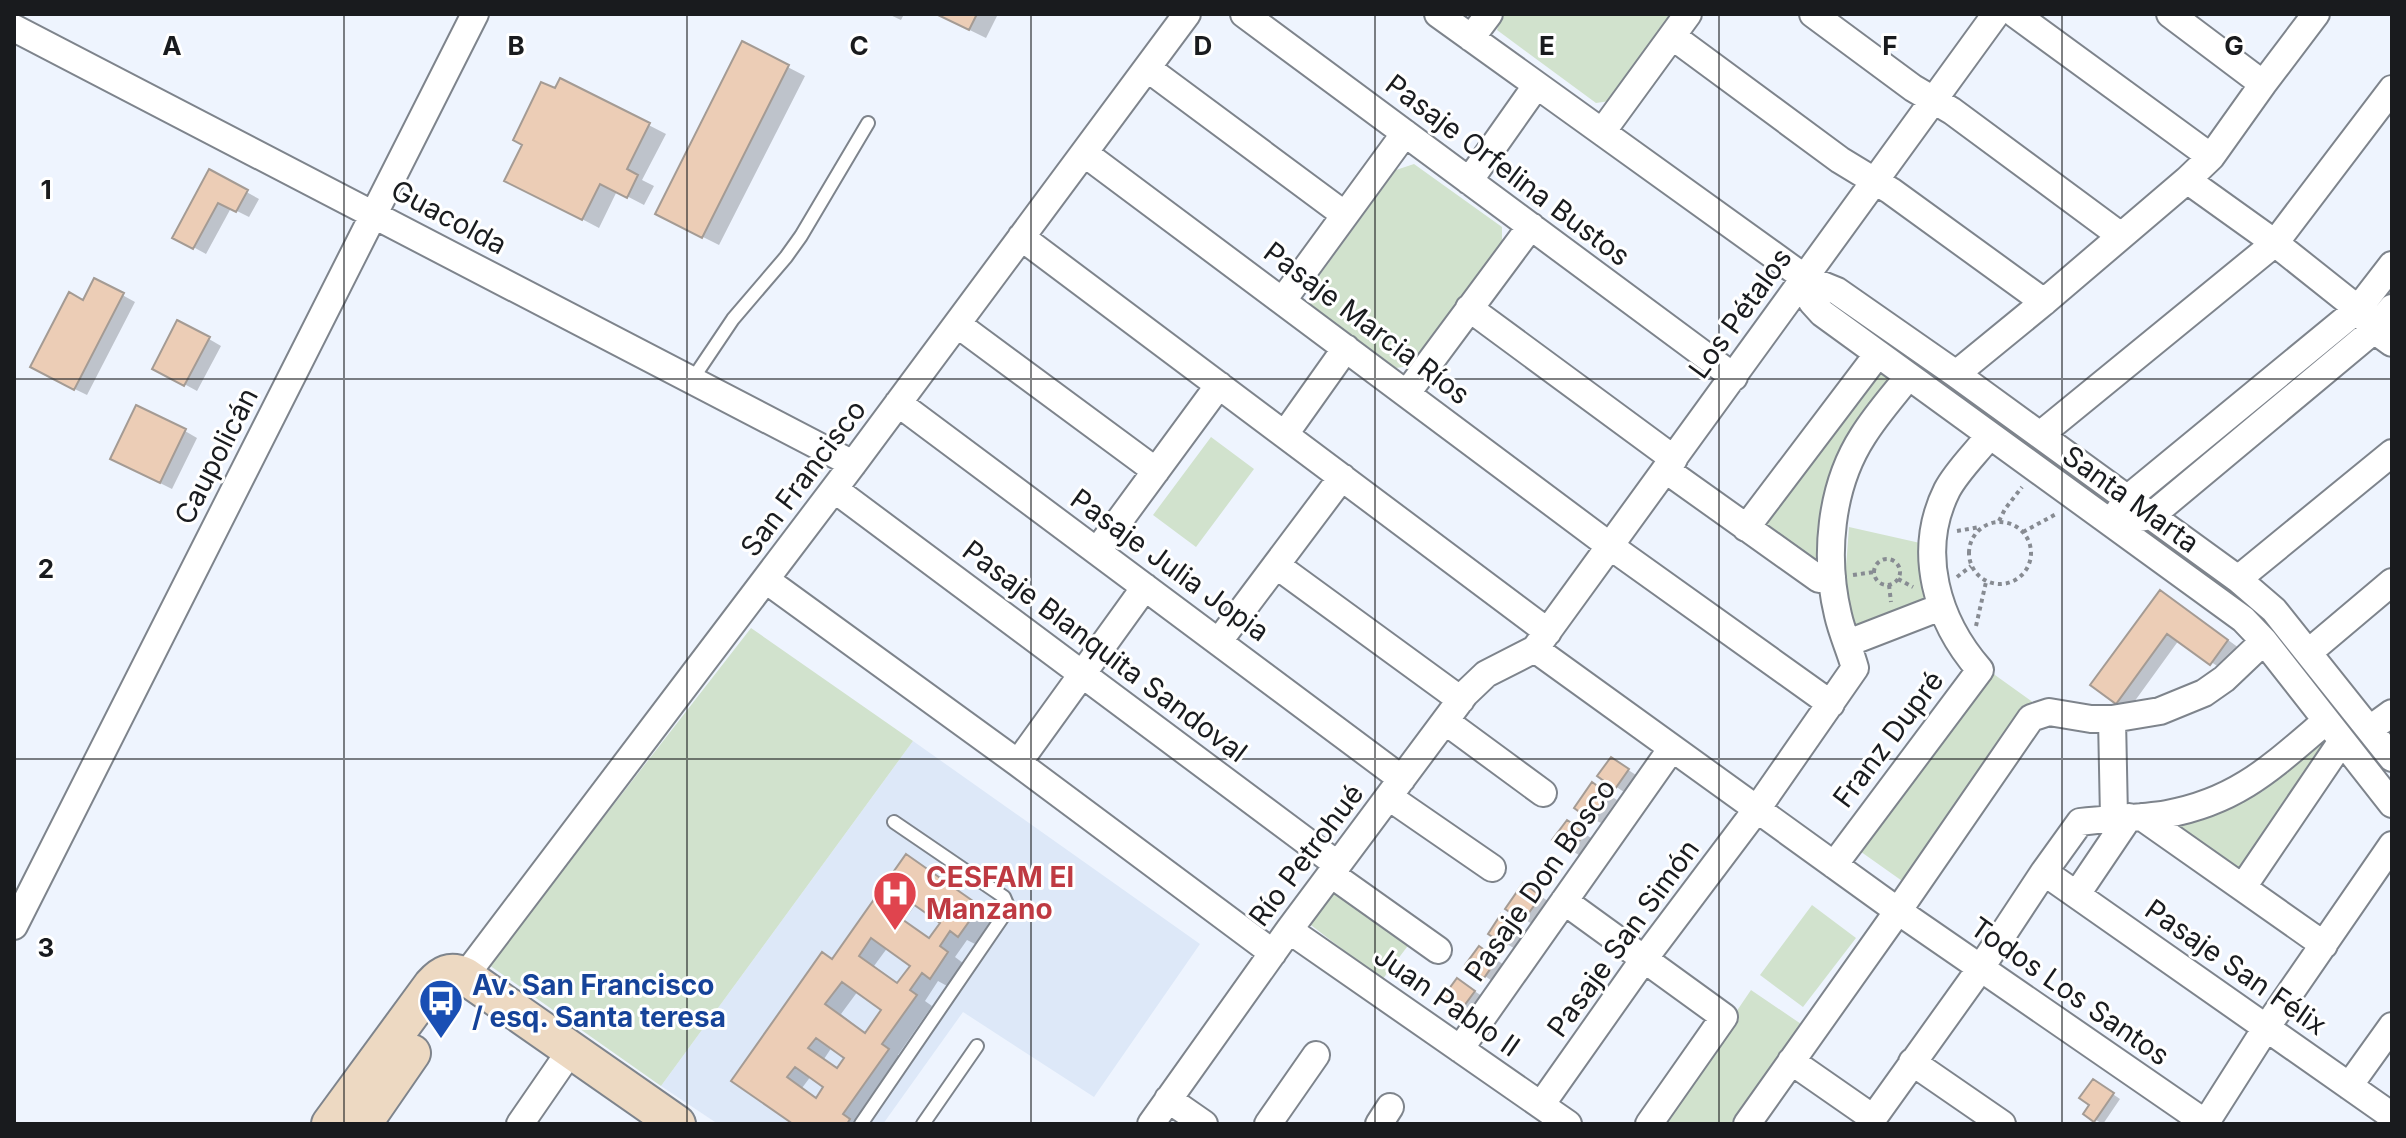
<svg xmlns="http://www.w3.org/2000/svg" width="2406" height="1138" font-family="Inter,sans-serif">
	<rect width="100%" height="100%" fill="#eef4fe"/>
	<path fill="#dde8f8" d="M913,741L1200,944L1094,1097L963,1012L883,1124H718L661,1086Z"/>
	<path fill="#d1e2cd" d="M1502,14H1673L1610,101L1596,103L1497,30Z
		M1414,164L1502,227V244L1415,365L1396,368L1310,304L1314,283L1396,170Z
		M1877,371L1891,377L1823,521L1816,564L1761,523Z
		M1211,437L1254,469L1196,547L1153,515Z
		M1849,527L1929,545L1931,604L1855,629L1845,581Z
		M751,628L913,741L661,1086L489,965Z
		M1988,670L2034,703L1905,883L1857,849Z
		M2321,738L2328,745L2239,869L2165,820L2199,815L2262,792Z
		M1335,886L1410,943L1382,980L1307,922Z
		M1812,905L1856,938L1803,1007L1760,975Z
		M1751,990L1807,1028L1741,1124H1660Z"/>
	<path fill="#0003" fill-rule="evenodd" d="M888,14H904L901,20Z
		M937,14H998L986,38Z
		M743,44L805,76L719,245L673,222Z
		M561,80L666,134L642,180L654,186L644,205L617,191L599,228L521,187Z
		M210,172L259,199L249,217L231,208L206,254L175,237Z
		M95,280L135,302L87,395L44,374Z
		M209,339L221,346L197,391L155,368Z
		M185,431L197,438L172,489L124,465Z
		M2172,599L2239,648L2223,670L2179,640L2129,709L2117,702Z
		M1619,764L1636,775L1624,792L1600,776Z
		M1600,789L1617,800L1601,823L1593,819Z
		M1575,827L1591,838L1579,855L1572,851Z
		M923,866L995,917L975,944L967,940L955,957L963,963L947,986L938,981L925,1001L932,1006L898,1055L904,1059L858,1124H796L734,1080L833,961ZM916,904L942,922L930,939L904,921ZM888,947L913,965L899,984L874,966ZM858,991L884,1010L866,1034L841,1014ZM832,1047L847,1057L838,1070L824,1059ZM811,1076L826,1087L817,1099L802,1088Z
		M1531,890L1548,901L1532,924L1508,908Z
		M1510,921L1526,933L1515,949L1490,933Z
		M1487,953L1504,965L1492,981L1485,976Z
		M1465,985L1482,996L1470,1013L1446,997Z
		M2101,1086L2120,1099L2103,1124L2085,1114Z"/>
	<path fill="#eccdb6" stroke="#a49b94" stroke-width="2" fill-rule="evenodd" d="M936,14H977L969,30Z
		M742,41L789,65L702,238L655,214Z
		M560,78L650,123L627,169L638,175L627,198L600,184L582,220L504,181L522,145L513,140L541,82L555,88Z
		M209,169L248,190L236,212L218,203L193,249L172,238Z
		M94,278L124,293L74,390L30,367L69,292L83,300Z
		M177,320L210,337L184,386L152,369Z
		M136,405L186,429L160,483L110,459Z
		M2160,590L2228,640L2210,665L2167,634L2116,704L2090,685Z
		M1611,757L1629,769L1615,789L1597,776Z
		M1592,782L1610,795L1592,821L1574,808Z
		M1567,820L1585,832L1571,853L1552,840Z
		M906,854L980,906L958,937L950,931L940,946L948,952L930,979L922,973L910,990L917,995L882,1044L889,1049L843,1114L850,1119L847,1124H793L731,1081L822,952L832,959ZM900,895L940,923L929,938L889,910ZM871,938L910,966L897,983L859,956ZM842,982L881,1010L865,1033L825,1004ZM816,1038L844,1058L837,1068L808,1048ZM795,1067L823,1087L816,1098L787,1077Z
		M1523,883L1541,896L1523,921L1505,909Z
		M1501,914L1520,927L1506,946L1488,934Z
		M1479,946L1497,959L1484,978L1465,965Z
		M1457,978L1475,991L1461,1010L1443,997Z
		M2093,1079L2114,1093L2094,1122L2083,1114L2089,1105L2079,1098Z"/>
	<g fill="none" stroke-linecap="round" stroke-linejoin="round">
		<g stroke="#7e848c" stroke-width="16">
			<path id="lane" d="M692,380L733,319L786,257L801,236L868,123
				M861,1124L1006,912L1007,904L1004,897L894,822
				M923,1124L977,1046"/>
		</g>
		<g stroke="#7e848c" stroke-width="30">
			<path id="street" d="M1244,14L1734,377
				M1438,14L1805,278L1837,291L1956,374L2238,579L2274,610L2392,758
				M1813,14L1913,88L1952,111L2121,236
				M2015,14L2211,157
				M2170,14L2263,84
				M14,28L853,464
				M1672,36L1840,160L1891,191L2044,302
				M1471,38L1489,14
				M1147,68L1345,215
				M1602,132L1688,14
				M1084,153L1610,546L1831,704
				M2187,180L2275,243L2358,309L2374,330L2392,343
				M1469,181L1536,86
				M1021,237L1548,632
				M1805,278L1812,302L1822,313L2243,619L2264,641L2392,804
				M1283,300L1405,133
				M1469,308L1674,459
				M957,324L1156,471
				M1956,374L2044,302L2187,180L2211,157L2263,84L2316,14
				M1407,393L1531,226
				M898,403L1402,779
				M1285,434L1346,348
				M2040,435L2275,243L2392,89
				M1666,470L1819,579L1832,577
				M834,489L1338,865
				M2117,514L2127,499L2358,309L2392,265
				M2134,519L2151,516L2374,330L2392,308
				M1746,528L1877,355
				M1097,551L1219,385
				M1276,565L1461,700
				M2238,579L2392,453
				M766,580L1018,763L1273,953
				M1219,641L1342,477
				M1848,643L1941,607
				M1535,649L1898,911L2207,1124
				M2309,652L2392,582
				M2112,719L2114,817
				M1445,721L1543,793
				M2370,729L2392,713
				M1018,763L1145,587
				M1389,797L1492,868
				M2142,817L2324,945
				M1834,865L1980,670C1937,621 1916,552 1947,490C1957,471 1976,453 1989,436
				M2044,872L2392,1116
				M1331,874L1438,950
				M2243,887L2342,741
				M2077,894L2129,817
				M1564,901L1724,1017L1649,1124
				M14,926L475,14
				M1289,930L1568,1124
				M465,976L853,464L1187,14
				M1460,1049L1672,748
				M1791,1061L1873,1118
				M1912,1062L2002,1124
				M2349,1086L2392,1026
				M1168,1099L1204,1124
				M1541,1105L1644,959L1757,809L1855,668C1850,650 1842,633 1838,615C1824,557 1830,487 1863,436C1876,415 1893,396 1908,377
				M520,1124L571,1050
				M1151,1124L1289,930L1465,694L1486,674L1535,649L1996,14
				M1268,1124L1316,1055
				M1379,1124L1390,1107
				M1747,1124L1898,911L2031,718L2049,712L2091,719H2112L2160,711L2204,693L2224,679L2264,641
				M1869,1124L1980,969L2044,872L2080,822C2109,818 2138,819 2167,814C2238,801 2273,766 2326,721
				M2205,1124L2266,1028L2392,845"/>
		</g>
		<g stroke="#7e848c" stroke-width="40">
			<path id="secondary" d="M330,1124L432,985C442,974 450,969 465,976L677,1124
				M363,1124L412,1053"/>
		</g>
		<path stroke="#878b92" stroke-width="4" stroke-dasharray="4 4" stroke-linecap="butt" d="M1999,521L2005,509L2022,487
			M1969 553a31 31 0 1 1 62 0a31 31 0 1 1-62 0Z
			M1957,531L1980,527
			M2023,532L2058,513
			M1874 572a13 13 0 1 1 26 0a13 13 0 1 1-26 0Z
			M1853,575L1874,572
			M1957,577L1971,566
			M1898,579L1913,587
			M1889,585L1891,602
			M1976,626L1986,582"/>
		<use href="#lane" stroke="#fff" stroke-width="12"/>
		<use href="#street" stroke="#fff" stroke-width="26"/>
		<use href="#secondary" stroke="#edd9c2" stroke-width="36"/>
	</g>
	<path fill="none" stroke="#191b1e" stroke-width="2" stroke-opacity="0.55" d="M344,14V1124M687,14V1124M1031,14V1124M1375,14V1124M1719,14V1124M2062,14V1124M14,379H2392M14,759H2392"/>
	<defs>
		<g id="hospital-pin" transform="scale(2.3)"><path d="M0 17L-7.5 6A9.5 9.5 0 1 1 7.5 6Z" fill="#e0444e" stroke="#fff"/><path d="M-5-5h3v3.5h4V-5h3V5h-3V1.5h-4V5h-3Z" fill="#fff"/></g>
		<g id="bus-pin" transform="scale(2.3)"><path d="M0 17L-7.5 6A9.5 9.5 0 1 1 7.5 6Z" fill="#1a4fb4" stroke="#fff"/><path d="M-5-6H5V4H4V6H2V4H-2V6H-4V4H-5ZM-3.5-4V0h7V-4ZM-3.5 1.2v1.5H-2V1.2ZM2 1.2v1.5H3.5V1.2Z" fill="#fff"/></g>
	</defs>
	<g fill-rule="evenodd">
		<use href="#hospital-pin" x="895" y="893"/>
		<use href="#bus-pin" x="441" y="1001"/>
	</g>
	<g text-anchor="middle" dominant-baseline="central" stroke-width="6" stroke-linejoin="round" paint-order="stroke">
		<g font-size="28" fill="#191b1e" stroke="#fff">
			<text transform="translate(1508 170) rotate(37)">Pasaje Orfelina Bustos</text>
			<text transform="translate(449 217) rotate(28)">Guacolda</text>
			<text transform="translate(1740 313) rotate(-54)">Los Pétalos</text>
			<text transform="translate(1367 323) rotate(37)">Pasaje Marcia Ríos</text>
			<text transform="translate(216 456) rotate(-63)">Caupolicán</text>
			<text transform="translate(803 478) rotate(-53)">San Francisco</text>
			<text transform="translate(2131 499) rotate(36)">Santa Marta</text>
			<text transform="translate(1170 565) rotate(36)">Pasaje Julia Jopia</text>
			<text transform="translate(1105 651) rotate(37)">Pasaje Blanquita Sandoval</text>
			<text transform="translate(1888 739) rotate(-53)">Franz Dupré</text>
			<text transform="translate(1306 855) rotate(-53)">Río Petrohué</text>
			<text transform="translate(1540 880) rotate(-55)">Pasaje Don Bosco</text>
			<text transform="translate(1623 938) rotate(-54)">Pasaje San Simón</text>
			<text transform="translate(2236 967) rotate(35)">Pasaje San Félix</text>
			<text transform="translate(2070 991) rotate(35)">Todos Los Santos</text>
			<text transform="translate(1447 1001) rotate(35)">Juan Pablo II</text>
		</g>
		<g font-size="28" font-weight="bold" fill="#be3a42" stroke="#fff" text-anchor="start">
			<text x="926" y="877">CESFAM El<tspan x="926" dy="32">Manzano</tspan></text>
		</g>
		<g font-size="28" font-weight="bold" fill="#164399" stroke="#fff" text-anchor="start">
			<text x="472" y="985">Av. San Francisco<tspan x="472" dy="32">/ esq. Santa teresa</tspan></text>
		</g>
	</g>
	<g font-size="26" text-anchor="middle" font-weight="bold" fill="#191b1e" stroke="#fff" stroke-width="6" stroke-linejoin="round" paint-order="stroke">
		<text x="172" y="55">A</text>
		<text x="516" y="55">B</text>
		<text x="859" y="55">C</text>
		<text x="1203" y="55">D</text>
		<text x="1547" y="55">E</text>
		<text x="1890" y="55">F</text>
		<text x="2234" y="55">G</text>
		<text x="46" y="199">1</text>
		<text x="46" y="578">2</text>
		<text x="46" y="957">3</text>
	</g>
	<rect width="2406" height="1138" fill="none" stroke="#191b1e" stroke-width="32"/>
</svg>
